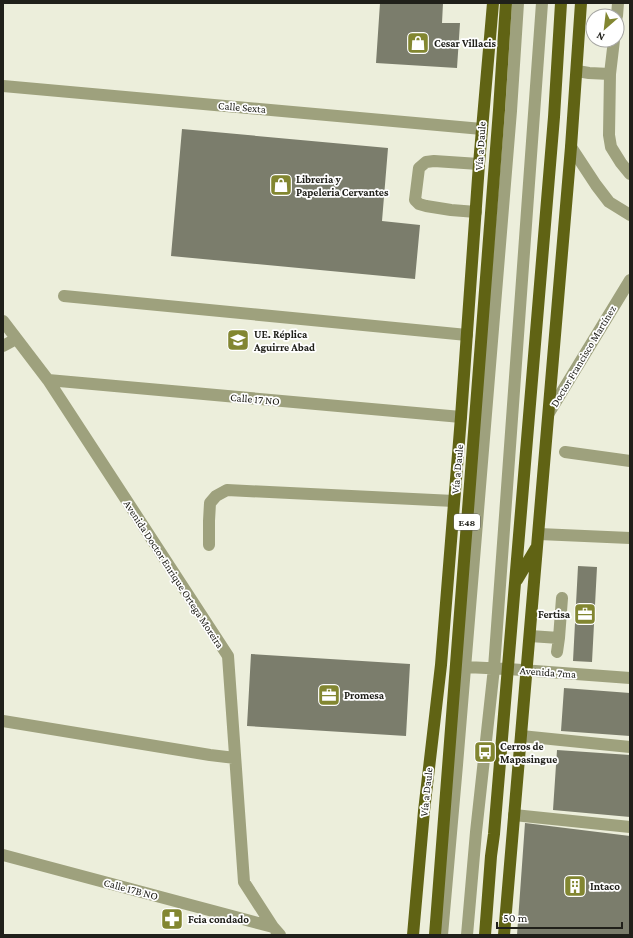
<svg xmlns="http://www.w3.org/2000/svg" width="633" height="938" font-family="'Crimson Pro',serif">
	<rect width="100%" height="100%" fill="#eceedb"/>
	<path fill="#7b7d6c" d="M380,3H443L442,23H460L457,68L376,63Z
		M182,129L388,148L382,221L420,225L415,279L171,256Z
		M578,566L597,567L592,662L573,661Z
		M251,654L410,664L406,736L247,726Z
		M564,688L630,693V736L561,731Z
		M557,750L630,755V817L553,810Z
		M525,823L630,836V935H517Z"/>
	<g fill="none" stroke-linecap="round" stroke-linejoin="round">
		<path stroke="#9ea17d" stroke-width="12" d="M617,16L618,3
			M577,71L589,73L610,74L609,135L611,147L621,163L630,174
			M610,74L614,40
			M3,86L482,129
			M571,147L596,185L609,202L630,215
			M476,212L451,210L426,206L419,204L415,200L419,168L426,162L434,161L479,164
			M64,296L467,335
			M3,321L48,380L228,656L244,882L273,927L280,935
			M3,346L16,339
			M48,380L461,417
			M549,413L630,280
			M565,452L630,461
			M539,534L630,538
			M209,545V521L210,503L216,496L227,490L454,501
			M530,636L559,638L562,598
			M557,652L559,638
			M465,667L508,669L630,678
			M3,721L210,755L235,758
			M521,736L630,747
			M514,815L630,827
			M3,855L273,927
			M442,935L457,765L511,111L518,3
			M467,935L476,832L494,668L542,3"/>
		<path stroke="#606314" stroke-width="12" d="M517,580L536,548
			M413,935L424,811L441,665L461,417L479,164L493,3
			M435,935L499,110L506,3
			M485,935L491,856L494,834L554,117L561,3
			M504,935L571,147L581,3"/>
	</g>
	<defs>
		<g id="shop-square" transform="scale(1.15)"><rect x="-9" y="-9" width="18" height="18" rx="4" fill="#828631" stroke="#fff"/><path d="M-5-2.5h2.3a2.7 3.5 0 0 1 5.4 0H5L5.5 6h-11ZM-1.5-2.5h3a1.5 2.3 0 0 0-3 0Z" fill="#fff"/></g>
		<g id="school-square" transform="scale(1.15)"><rect x="-9" y="-9" width="18" height="18" rx="4" fill="#828631" stroke="#fff"/><path d="M0-5L7-2L0 1L-7-2ZM-4 1L0 2.5L4 1V4Q0 6-4 4Z" fill="#fff"/></g>
		<g id="office-square" transform="scale(1.15)"><rect x="-9" y="-9" width="18" height="18" rx="4" fill="#828631" stroke="#fff"/><path d="M-6-3h4V-5.5h4V-3h4V5H-6ZM-1-4.5V-3h2v-1.5ZM-6 0V1H6V0Z" fill="#fff"/></g>
		<g id="bus-square" transform="scale(1.15)"><rect x="-9" y="-9" width="18" height="18" rx="4" fill="#828631" stroke="#fff"/><path d="M-5-6H5V4H4V6H2V4H-2V6H-4V4H-5ZM-3.5-4V0h7V-4ZM-3.5 1.2v1.5H-2V1.2ZM2 1.2v1.5H3.5V1.2Z" fill="#fff"/></g>
		<g id="building-square" transform="scale(1.15)"><rect x="-9" y="-9" width="18" height="18" rx="4" fill="#828631" stroke="#fff"/><path d="M-4-6H4V6H1V3H-1V6H-4ZM-2.5-4.3h1.7v1.8h-1.7ZM.8-4.3h1.7v1.8H.8ZM-2.5-1h1.7V.8h-1.7ZM.8-1h1.7V.8H.8Z" fill="#fff"/></g>
		<g id="pharmacy-square" transform="scale(1.15)"><rect x="-9" y="-9" width="18" height="18" rx="4" fill="#828631" stroke="#fff"/><path d="M-2-6h4v4h4v4h-4v4h-4v-4h-4v-4h4Z" fill="#fff"/></g>
	</defs>
	<g fill-rule="evenodd">
		<use href="#shop-square" x="418" y="43"/>
		<use href="#shop-square" x="281" y="185"/>
		<use href="#school-square" x="238" y="340"/>
		<use href="#office-square" x="585" y="614"/>
		<use href="#office-square" x="329" y="695"/>
		<use href="#bus-square" x="485" y="752"/>
		<use href="#building-square" x="575" y="886"/>
		<use href="#pharmacy-square" x="172" y="919"/>
	</g>
	<g text-anchor="middle" dominant-baseline="central" stroke-width="3.5" stroke-linejoin="round" paint-order="stroke">
		<rect fill="#fff" stroke="#63635f" stroke-width="1" x="454" y="514" width="26" height="16" rx="3"/>
		<g font-size="10" font-weight="bold" fill="#20201a">
			<text x="467" y="522">E48</text>
		</g>
		<g font-size="11" font-weight="bold" fill="#20201a" stroke="#fff" text-anchor="start">
			<text x="434" y="43">Cesar Villacis</text>
			<text x="296" y="179">Libreria y<tspan x="296" dy="13">Papeleria Cervantes</tspan></text>
			<text x="254" y="334">UE. Réplica<tspan x="254" dy="13">Aguirre Abad</tspan></text>
			<text x="570" y="614" text-anchor="end">Fertisa</text>
			<text x="344" y="695">Promesa</text>
			<text x="500" y="746">Cerros de<tspan x="500" dy="13">Mapasingue</tspan></text>
			<text x="590" y="886">Intaco</text>
			<text x="188" y="919">Fcia condado</text>
		</g>
		<g font-size="11" fill="#20201a" stroke="#fff">
			<text transform="translate(242 107) rotate(5)">Calle Sexta</text>
			<text transform="translate(480 146) rotate(-86)">Vía a Daule</text>
			<text transform="translate(583 356) rotate(-59)">Doctor Francisco Martínez</text>
			<text transform="translate(255 399) rotate(5)">Calle 17 NO</text>
			<text transform="translate(457 469) rotate(-85)">Vía a Daule</text>
			<text transform="translate(174 574) rotate(57)">Avenida Doctor Enrique Ortega Moreira</text>
			<text transform="translate(548 672) rotate(4)">Avenida 7ma</text>
			<text transform="translate(426 792) rotate(-84)">Vía a Daule</text>
			<text transform="translate(131 889) rotate(15)">Calle 17B NO</text>
		</g>
	</g>
	<rect width="633" height="938" fill="none" stroke="#20201a" stroke-width="8"/>
	<g transform="translate(605 28) rotate(208)"><circle r="19" fill="#ffffff" stroke="#a6a6a3"/>
	<path d="M0-3L7 15L0 10L-7 15Z" fill="#828631"/>
	<text y="-6" font-size="11" font-weight="bold" text-anchor="middle" fill="#20201a">N</text>
	</g>
	<path d="M497 922v6h125v-6" fill="none" stroke="#20201a" stroke-width="2"/>
	<text x="503" y="922" font-size="12" fill="#20201a" stroke="#ffffff" stroke-width="3" paint-order="stroke">50 m</text>
</svg>
